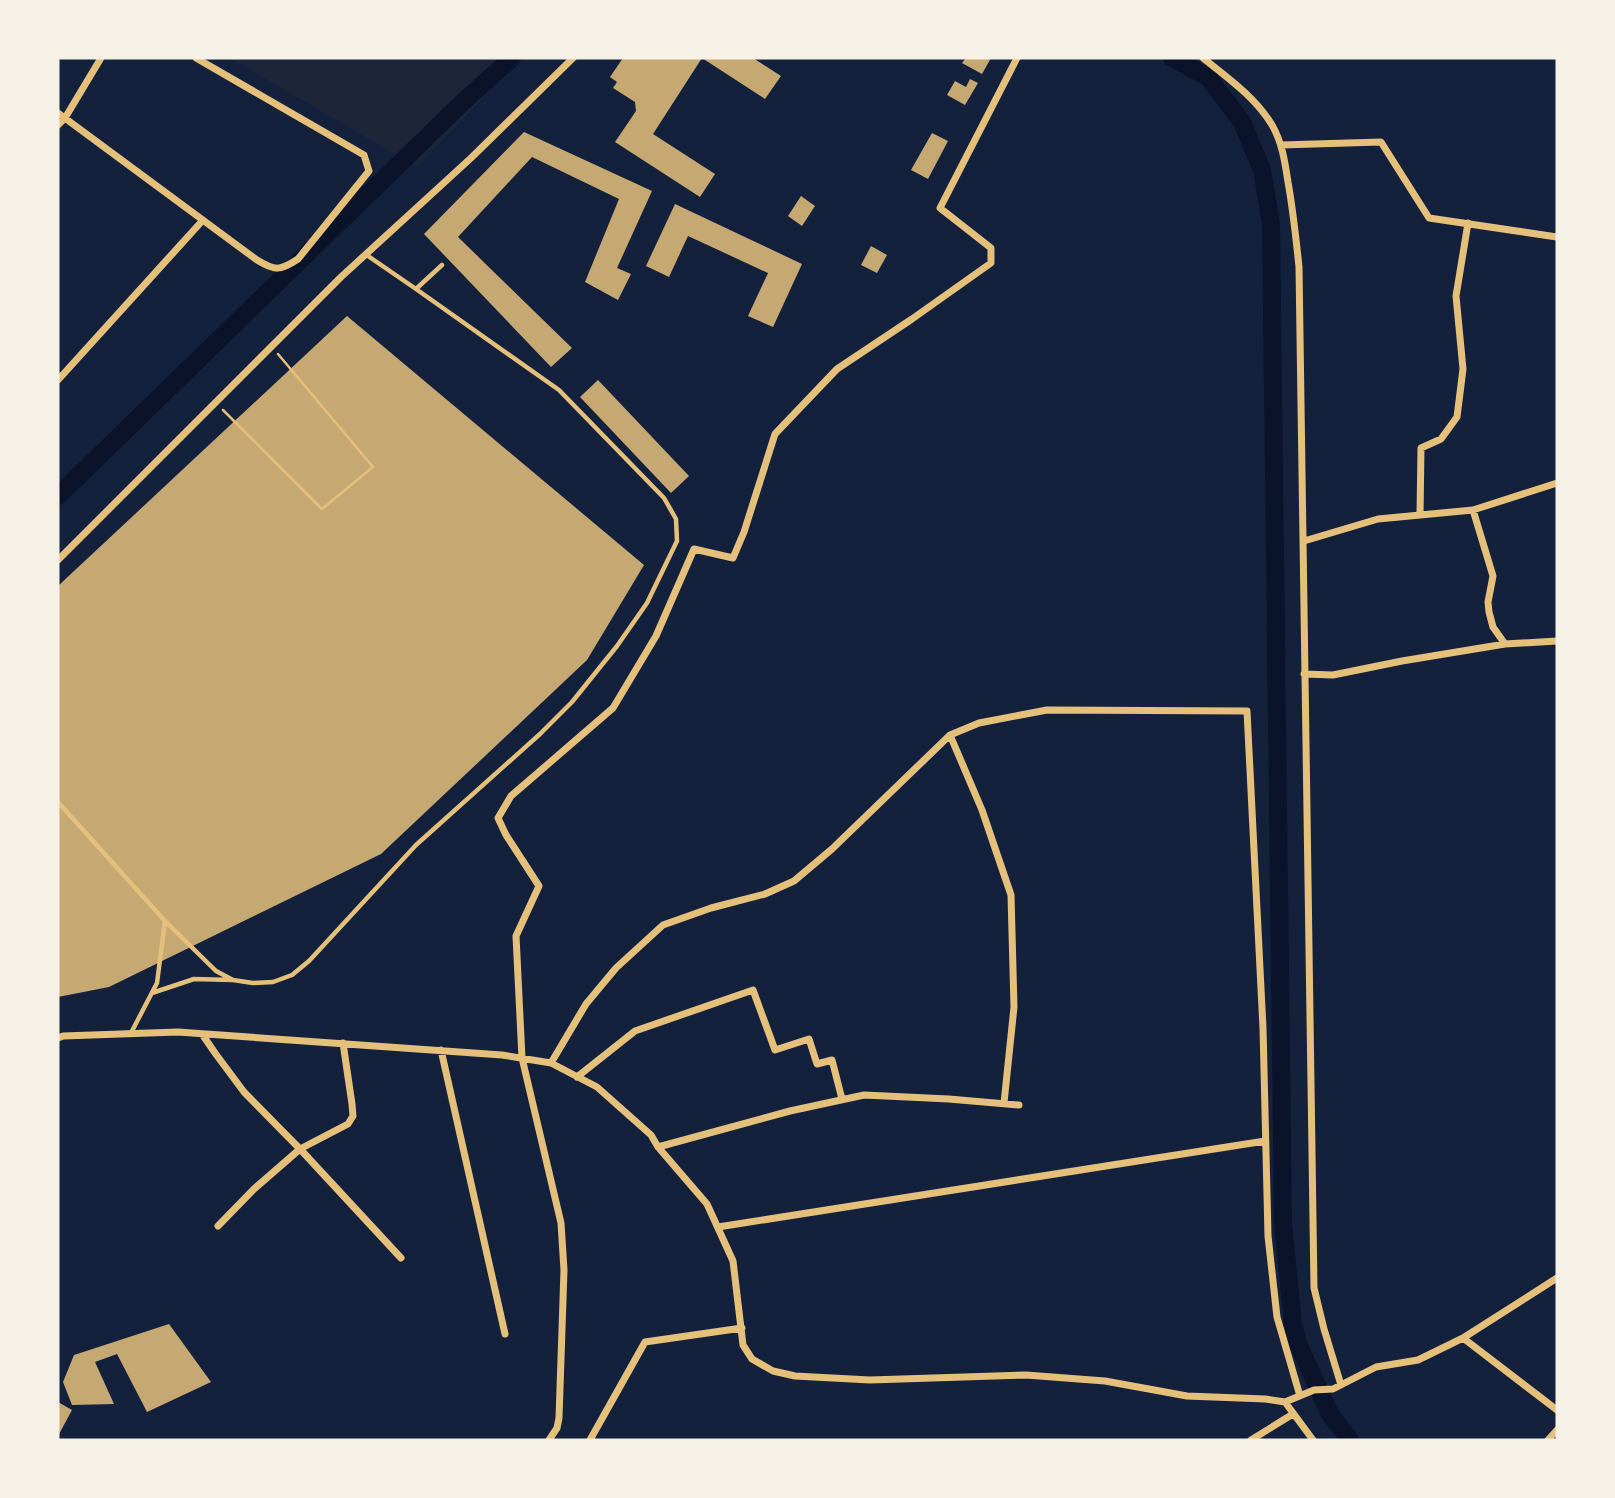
<svg xmlns="http://www.w3.org/2000/svg" width="1615" height="1498" font-family="'Playfair Display',serif">
	<rect width="100%" height="100%" fill="#14213d"/>
	<path fill="#1d2539" d="M230,58H521L417,167Z"/>
	<g fill="none" stroke-linecap="round" stroke-linejoin="round">
		<path stroke="#0b132b" stroke-width="18" d="M1172,58L1208,77L1242,122L1262,170L1271,224L1283,1223L1293,1324L1299,1346L1330,1414L1350,1440
			M58,496L465,100L512,58"/>
	</g>
	<path fill="#c6a872" d="M623,58H753L781,76L765,99L702,58L653,134L715,174L700,197L615,142L636,111L635,102L613,88L617,82L610,77Z
		M966,58H991L982,74L962,63Z
		M970,79L978,83L965,105L947,95L955,81L966,87Z
		M524,132L652,191L617,268L631,274L618,300L585,282L619,199L532,157L458,237L572,348L551,367L424,234Z
		M932,133L948,141L928,179L911,170Z
		M801,196L815,206L802,226L788,216Z
		M675,204L802,264L773,327L748,316L768,273L688,236L669,277L646,266Z
		M871,246L887,255L877,273L861,265Z
		M347,316L644,565L587,660L381,854L109,987L58,997V586Z
		M598,380L689,476L671,493L580,397Z
		M169,1324L211,1382L147,1412L117,1354L95,1362L114,1404L72,1405L63,1382L74,1355Z
		M58,1402L72,1410L58,1436Z"/>
	<g fill="none" stroke-linecap="round" stroke-linejoin="round">
		<path stroke="#e5c07b" stroke-width="2.5" d="M223,410L322,509L373,467L278,354"/>
		<path stroke="#e5c07b" stroke-width="4.5" d="M365,254L416,289
			M58,802L165,921L157,983L131,1033
			M165,921L216,971L233,980L253,983L273,982L292,975L309,961L416,845L540,734L572,702L617,646L647,603L677,541L676,519L664,498L559,390L416,289L442,265
			M152,993L194,979L232,980"/>
		<path stroke="#e5c07b" stroke-width="7" d="M1203,58C1228,78 1255,97 1272,125C1282,142 1285,162 1288,182C1293,210 1296,238 1299,267L1314,1288L1324,1329L1341,1385
			M58,113L257,260C275,271 280,271 298,259L369,171L364,155L196,58
			M58,125L65,118L101,58
			M1281,145L1381,142L1429,218L1557,237
			M58,380L203,220
			M1473,510L1493,576L1488,602L1489,612L1493,627L1505,644
			M1420,515L1421,448L1441,439L1457,417L1463,369L1456,296L1468,223
			M1304,541L1378,519L1473,510L1557,483
			M58,560L341,277L471,158L573,58
			M1304,674L1333,675L1402,661L1505,644L1557,641
			M950,735L982,810L1011,895L1014,1007L1004,1103
			M202,1034L215,1053L244,1092L300,1149L401,1258
			M58,1038L63,1036L178,1032L502,1055L551,1063L597,1087L651,1135L658,1147L707,1204L733,1261L743,1345L752,1359L773,1371L795,1376L870,1380L1026,1375L1105,1381L1187,1396L1265,1399L1285,1402L1314,1390L1333,1389L1376,1367L1418,1360L1463,1338L1557,1278
			M441,1050L505,1334
			M551,1063L586,1004L616,968L663,925L711,908L765,894L794,881L832,849L950,735L979,723L1047,710L1247,711L1263,1028L1268,1236L1277,1317L1300,1396
			M577,1077L635,1031L753,990L775,1050L809,1039L817,1064L832,1060L842,1099
			M658,1147L790,1111L864,1095L949,1099L1019,1105
			M218,1226L254,1189L300,1149L348,1124L353,1116L352,1104L343,1043
			M718,1227L1265,1141
			M1463,1338L1557,1410
			M1285,1402L1313,1440
			M549,1440L557,1428L559,1418L564,1270L561,1223L522,1058L516,936L539,886L506,835L498,818L511,796L613,708L656,636L694,549L733,558L744,532L775,434L837,369L912,319L991,263V248L940,208L1017,58
			M590,1440L645,1342L742,1328
			M1251,1440L1293,1414
			M1548,1440L1557,1430"/>
	</g>
	<rect width="1615" height="1498" fill="none" stroke="#f6f1e7" stroke-width="119"/>
</svg>
